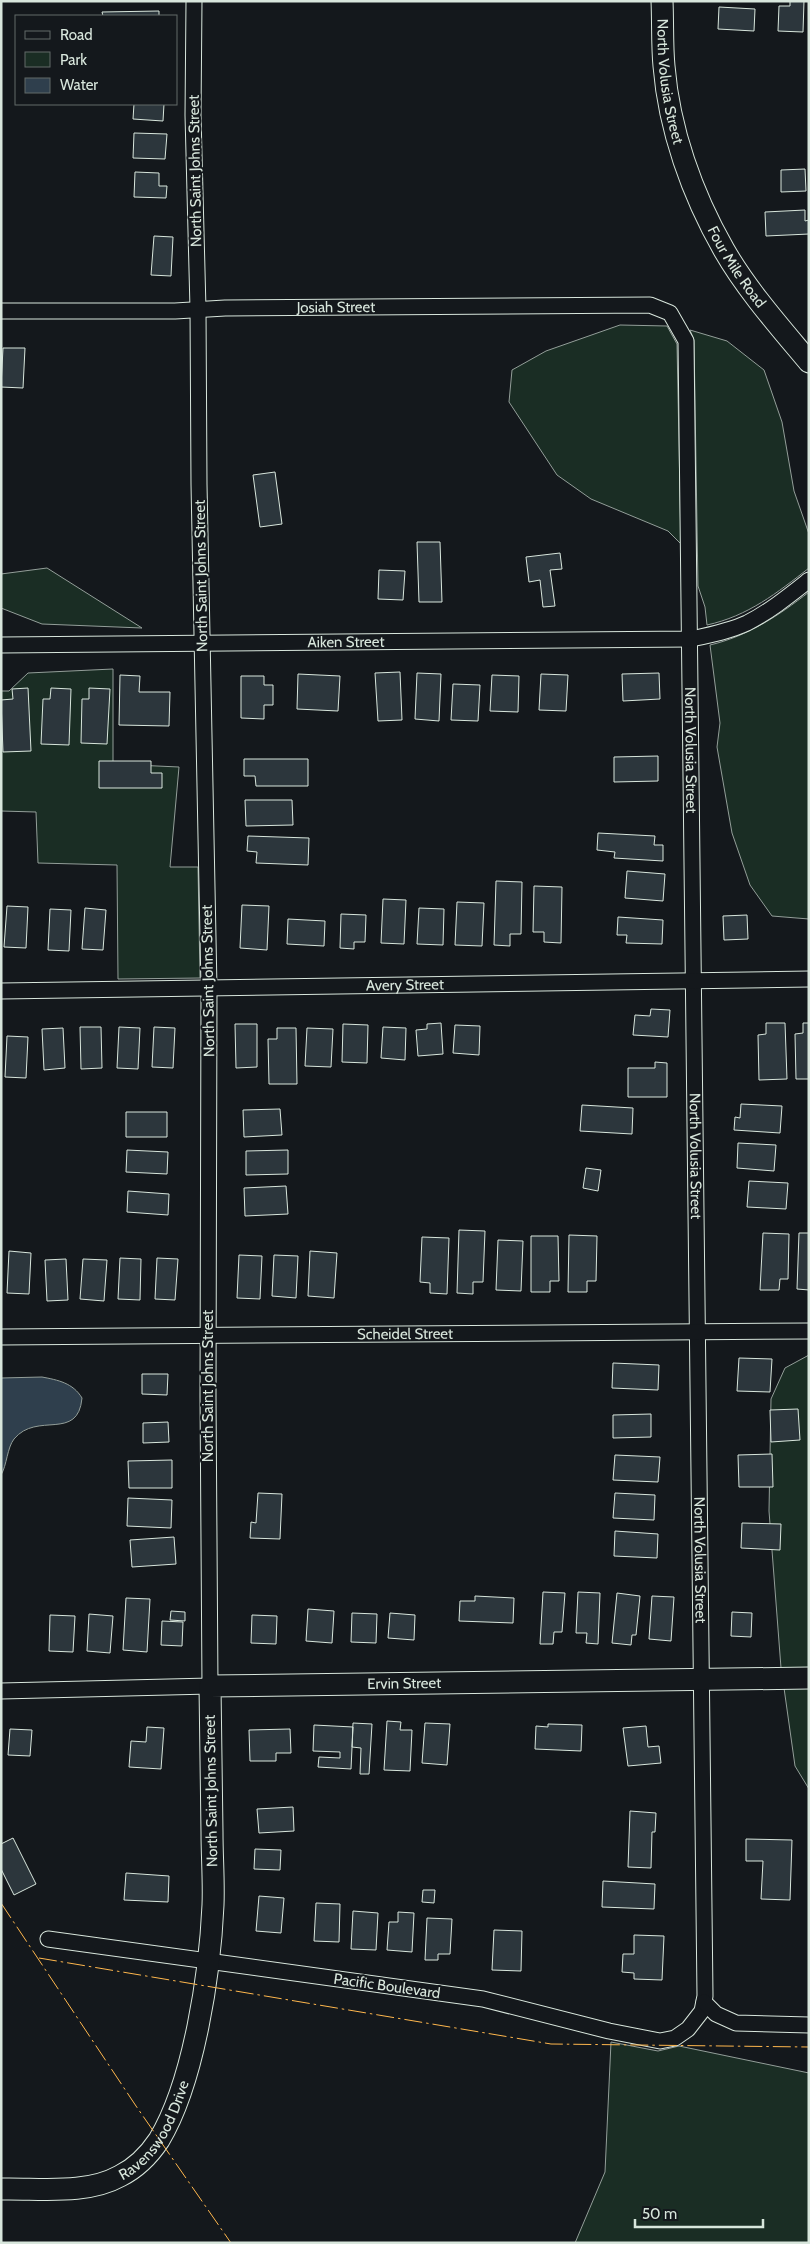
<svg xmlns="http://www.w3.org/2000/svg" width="810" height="2244" font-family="Cabin,sans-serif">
	<rect width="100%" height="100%" fill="#14181c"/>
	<path fill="#1a2d24" stroke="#939e99" d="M620,325L667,326L677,344L681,544L668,531L591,499L557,475L509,402L512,370L546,351Z
		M690,330L727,341L764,370L782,422L794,491L809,534V568C777,593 748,616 707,625L705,607L698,586L694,340Z
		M47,568L142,628L42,624L1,608V574Z
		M809,592V919L772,916L750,885L732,833L717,747L720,723L710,645C748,636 778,616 809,592Z
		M113,669V764L179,767L170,867H198L200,978L118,979L117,865L38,863L36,812L1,811V691H9L28,673Z
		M809,1355V1668H781L769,1511L771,1399L785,1368Z
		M784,1688H809V1789L795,1766Z
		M611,2042L658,2051L679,2046L809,2073V2243H575L605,2172Z"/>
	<path fill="#2f3f4d" stroke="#939e99" d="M42,1377C58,1380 73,1383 82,1398C78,1442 37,1411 14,1439C7,1448 7,1465 1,1475V1378Z"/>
	<path fill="#2c363c" stroke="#d8e6dc" d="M790,1H804L803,32L778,31L779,6H790Z
		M719,7L755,9L754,31L718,29Z
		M159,11V16H103L102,12Z
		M134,104H164L163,121L133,119Z
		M134,133L167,134L165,159L133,158Z
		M805,169L806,191L781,192V170Z
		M135,172L159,173V186H167L166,198L134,197Z
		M805,210V221L809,220V234L766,236L765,212Z
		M154,236L173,237L171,276L151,275Z
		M3,348H25L23,388L1,387Z
		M275,472L282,524L260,527L253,475Z
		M417,542H440L442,602H419Z
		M560,553L562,569L550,570L555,606L543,607L540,580L529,582L526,557Z
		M379,570L405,571L403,600L378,599Z
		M400,672L402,720L378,721L375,673Z
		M417,673L441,674L439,721L415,719Z
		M659,673L660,699L623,701L622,674Z
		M298,674L340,676L338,711L297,709Z
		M541,674L568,675L566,711L539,710Z
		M120,675L140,676L139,692H170L169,726L119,725Z
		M492,675L519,676L518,712L490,711Z
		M241,676H264V685H273V705H264V719L241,718Z
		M453,684L480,685L478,721L451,720Z
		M28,688L31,751L3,752L1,700L13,699L12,689Z
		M51,688L71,689L69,745L41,744L43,699H50Z
		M89,688L110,689L107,744L81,743L82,699H89Z
		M658,756V781L614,782V757Z
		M244,759H308V786H256L255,776H244Z
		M99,761H151V773H162V788H99Z
		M245,800H292L293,825L246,826Z
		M598,833L655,836L654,845H663V861L614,858L615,852L597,850Z
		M248,836L309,838L308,865L256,863L257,852L247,851Z
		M627,871L665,874L663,901L625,898Z
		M496,881L522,882L521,934H510V946L494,945Z
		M534,886L562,887L561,943L544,942V932H533Z
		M383,899L406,900L404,944L381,943Z
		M457,902L484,903L482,946L455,945Z
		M242,905L269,906L267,950L240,948Z
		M7,906L28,907L26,948L4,947Z
		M85,908L106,910L103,950L82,949Z
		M419,908L444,909L443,945L417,944Z
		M50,909L71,910L69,951L48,950Z
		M341,914L366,915L365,942H354V949L340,948Z
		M747,915L748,939L724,940L723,916Z
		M618,917L663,920L662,944L626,943L627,935H617Z
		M288,919L325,921L324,946L287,944Z
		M651,1009L670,1010L668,1037L633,1035L635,1015L650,1016Z
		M441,1023L443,1054L418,1056L416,1030L427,1029V1024Z
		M766,1023H785L787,1079L759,1080L758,1035L766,1034Z
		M803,1023H809V1079H796L795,1034L803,1033Z
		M235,1024H257V1067L236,1068Z
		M343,1024L368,1025L367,1063L342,1062Z
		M455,1025L480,1026L479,1055L453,1053Z
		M80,1027H101L102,1068L81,1069Z
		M119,1027L140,1028L138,1069L117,1068Z
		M154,1027L175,1028L173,1068L152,1067Z
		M383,1027L406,1028L405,1060L381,1058Z
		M63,1028L65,1068L44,1070L42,1029Z
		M277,1028H296L297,1084H269L268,1039H277Z
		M307,1028L333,1029L331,1067L305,1066Z
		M7,1036L28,1037L26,1078L5,1077Z
		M655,1062L667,1063V1097H628V1068H655Z
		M741,1104L782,1106L780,1133L734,1130L735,1117L740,1118Z
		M582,1105L633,1108L632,1134L580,1131Z
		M280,1109L282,1135L244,1137L243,1110Z
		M126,1112H167V1137H126Z
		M738,1143L776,1145L774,1171L737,1168Z
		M127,1150L168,1152L167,1174L126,1172Z
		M288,1150V1174L246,1175V1151Z
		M586,1168L601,1170L598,1191L583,1188Z
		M749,1181L788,1183L786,1209L747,1207Z
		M286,1186L288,1214L245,1216L244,1188Z
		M128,1191L169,1194L168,1215L127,1212Z
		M459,1230L485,1231L483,1282H473V1294L457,1293Z
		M763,1233L789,1234L788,1279H780L779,1290H760Z
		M799,1233H809V1290L797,1289Z
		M569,1235L597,1236L596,1281H587V1292H568Z
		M531,1236H558L559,1281H550V1292H531Z
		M422,1237L449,1238L447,1294L430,1293V1283L420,1282Z
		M498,1240L523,1241L521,1291L496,1290Z
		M9,1251L31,1253L29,1294L7,1293Z
		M310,1251L337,1253L334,1298L308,1296Z
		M239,1255L262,1256L260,1299L237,1298Z
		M274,1255L298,1256L296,1298L272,1296Z
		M120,1258L141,1259L140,1300L118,1299Z
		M157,1258L178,1259L175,1300L155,1299Z
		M66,1259L68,1300L47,1301L45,1260Z
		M83,1259L107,1260L104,1301L80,1299Z
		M739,1358L772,1359L770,1392L737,1391Z
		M613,1363L659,1365L658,1390L612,1388Z
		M142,1374H168L167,1395L142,1394Z
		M798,1409L800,1440L771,1442L770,1410Z
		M651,1414V1437L613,1438V1415Z
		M168,1422L169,1442L143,1443V1423Z
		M772,1454L773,1487H739L738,1455Z
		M615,1455L660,1457L658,1482L613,1480Z
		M172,1460V1488H129L128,1461Z
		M258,1493L282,1494L280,1539L250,1538L251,1522L256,1523Z
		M615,1493L655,1495L654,1520L613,1518Z
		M128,1498L172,1500L171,1528L127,1526Z
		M742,1523L781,1524L780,1550L741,1548Z
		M615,1531L658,1534L657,1558L614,1556Z
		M174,1537L176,1564L132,1567L130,1540Z
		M543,1592L565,1593L562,1632H554L553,1644H540Z
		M578,1592L600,1593L598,1644L586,1643L587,1633H576Z
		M617,1593L640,1596L636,1635H632L631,1645L612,1643Z
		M475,1596L514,1598L513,1623L459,1621L460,1601H475Z
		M652,1596L674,1597L671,1641L649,1639Z
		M126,1598L150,1599L147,1652L123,1650Z
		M308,1609L334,1611L332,1643L306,1641Z
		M171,1611L185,1612V1621L170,1620Z
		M732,1612L752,1613L751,1637L731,1636Z
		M352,1613L377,1614L376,1643L351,1642Z
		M390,1613L415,1615L414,1640L388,1638Z
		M89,1614L113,1616L110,1653L87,1651Z
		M50,1615L75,1616L73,1652L49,1651Z
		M252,1615L277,1616L276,1644L251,1643Z
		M162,1621L183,1622L182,1646L161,1645Z
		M387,1721L401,1722L400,1730H412L410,1771L384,1770Z
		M353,1723L372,1724L369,1774H360L361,1748L352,1747Z
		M425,1723L450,1724L447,1765L422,1763Z
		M548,1724L582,1725L581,1751L535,1749L536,1726L548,1727Z
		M314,1725L353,1727L351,1769L318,1767L319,1757L340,1758V1752L313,1751Z
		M646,1726L648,1747L659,1746L661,1763L628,1766L623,1728Z
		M147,1727L164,1728L161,1769L129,1767L131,1741L146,1742Z
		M10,1729L32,1730L30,1756L8,1755Z
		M290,1729L291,1753H276V1761H250L249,1730Z
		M293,1807L294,1831L259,1833L257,1809Z
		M630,1811L656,1813L655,1832H652L651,1868L628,1867Z
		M13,1838L36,1884L14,1895L1,1869V1844Z
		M746,1839L792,1840L790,1900L761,1899L763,1861H746Z
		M255,1849L281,1850L280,1870L254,1869Z
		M126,1873L169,1876L168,1902L124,1900Z
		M603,1881L655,1884L654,1909L602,1907Z
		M423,1890H435L434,1903L422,1902Z
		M259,1896L284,1898L281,1933L256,1931Z
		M316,1903L340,1904L339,1942L314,1941Z
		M353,1911L378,1913L376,1950L351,1949Z
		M398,1912L414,1913L412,1952L387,1950L389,1922H398Z
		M427,1918L452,1919L450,1954H438V1960H425Z
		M494,1930L522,1931L521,1971L492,1970Z
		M634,1935L664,1936L662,1980L634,1979V1973L622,1972L623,1954H634Z"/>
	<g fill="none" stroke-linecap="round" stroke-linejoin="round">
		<g stroke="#d8e6dc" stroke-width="17">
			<g id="street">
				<path id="s1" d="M1,311H175L225,308L650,305L670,313L686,341L705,1996L702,2011L688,2029L675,2038L660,2041L609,2031L483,1999L48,1939"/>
				<path id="s2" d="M1,645L691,639C710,635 730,631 747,623C769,612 790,595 809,580"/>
				<path id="s3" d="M1,991L809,979"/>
				<path id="s4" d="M1,1337L809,1331"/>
				<path d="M1,1691L210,1686L208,1396L209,988L199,484L198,309L193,115L194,1"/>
				<path d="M704,2002L716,2014L736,2023L809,2025"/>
			</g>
		</g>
		<g stroke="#d8e6dc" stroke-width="23">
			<g id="secondary">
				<path id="s5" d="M662,1C663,23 662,45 664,66C669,129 692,194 724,250C747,290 779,326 809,362"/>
				<path id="s6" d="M1,2189C40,2188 86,2195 120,2176C136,2168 149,2155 159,2140C194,2082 210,1973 213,1905C214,1882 212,1857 212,1833C211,1784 211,1735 210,1686L809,1678"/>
			</g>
		</g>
		<use href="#street" stroke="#14181c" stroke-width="15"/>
		<use href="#secondary" stroke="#14181c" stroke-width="21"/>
		<path stroke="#ffb74d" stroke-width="1" stroke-dasharray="18 4 2.5 4" stroke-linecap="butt" d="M1,1903L136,2106L231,2243
			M39,1958L551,2044L809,2047"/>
	</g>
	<g text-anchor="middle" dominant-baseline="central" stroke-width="4" stroke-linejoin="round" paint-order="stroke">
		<g font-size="15" fill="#d8e6dc" stroke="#14181c">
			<text stroke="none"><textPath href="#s5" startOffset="81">North Volusia Street</textPath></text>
			<text transform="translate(195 171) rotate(-91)">North Saint Johns Street</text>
			<text stroke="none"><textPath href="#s5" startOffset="281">Four Mile Road</textPath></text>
			<text stroke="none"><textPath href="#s1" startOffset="335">Josiah Street</textPath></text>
			<text transform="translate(201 576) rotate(-91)">North Saint Johns Street</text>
			<text stroke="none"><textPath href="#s2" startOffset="345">Aiken Street</textPath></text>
			<text stroke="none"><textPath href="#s1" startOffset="1112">North Volusia Street</textPath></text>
			<text transform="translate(208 981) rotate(-91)">North Saint Johns Street</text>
			<text stroke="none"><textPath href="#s3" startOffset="404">Avery Street</textPath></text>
			<text stroke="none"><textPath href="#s1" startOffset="1518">North Volusia Street</textPath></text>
			<text stroke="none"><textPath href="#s4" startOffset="404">Scheidel Street</textPath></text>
			<text transform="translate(208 1386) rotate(-90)">North Saint Johns Street</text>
			<text stroke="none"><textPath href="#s1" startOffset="1922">North Volusia Street</textPath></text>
			<text stroke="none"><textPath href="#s6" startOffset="831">Ervin Street</textPath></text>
			<text transform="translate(211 1791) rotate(-91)">North Saint Johns Street</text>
			<text transform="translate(387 1986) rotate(8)">Pacific Boulevard</text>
			<text stroke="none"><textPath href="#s6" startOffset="180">Ravenswood Drive</textPath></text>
		</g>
	</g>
	<rect width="810" height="2244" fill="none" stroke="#d8e6dc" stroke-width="5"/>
	<rect x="15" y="15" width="162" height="90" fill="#14181c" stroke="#626a69"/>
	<rect x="25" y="31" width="25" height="8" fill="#14181c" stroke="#626a69"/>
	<text x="60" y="40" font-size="15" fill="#d8e6dc">Road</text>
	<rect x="25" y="52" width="25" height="15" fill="#1a2d24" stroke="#626a69"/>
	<text x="60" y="65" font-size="15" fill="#d8e6dc">Park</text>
	<rect x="25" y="78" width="25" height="15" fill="#2f3f4d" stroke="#626a69"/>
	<text x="60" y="90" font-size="15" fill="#d8e6dc">Water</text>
	<path d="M635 2219v8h128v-8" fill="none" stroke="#d8e6dc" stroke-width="2.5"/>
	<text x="642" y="2219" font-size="15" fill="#d8e6dc" stroke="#14181c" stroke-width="4" paint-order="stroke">50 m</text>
</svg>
